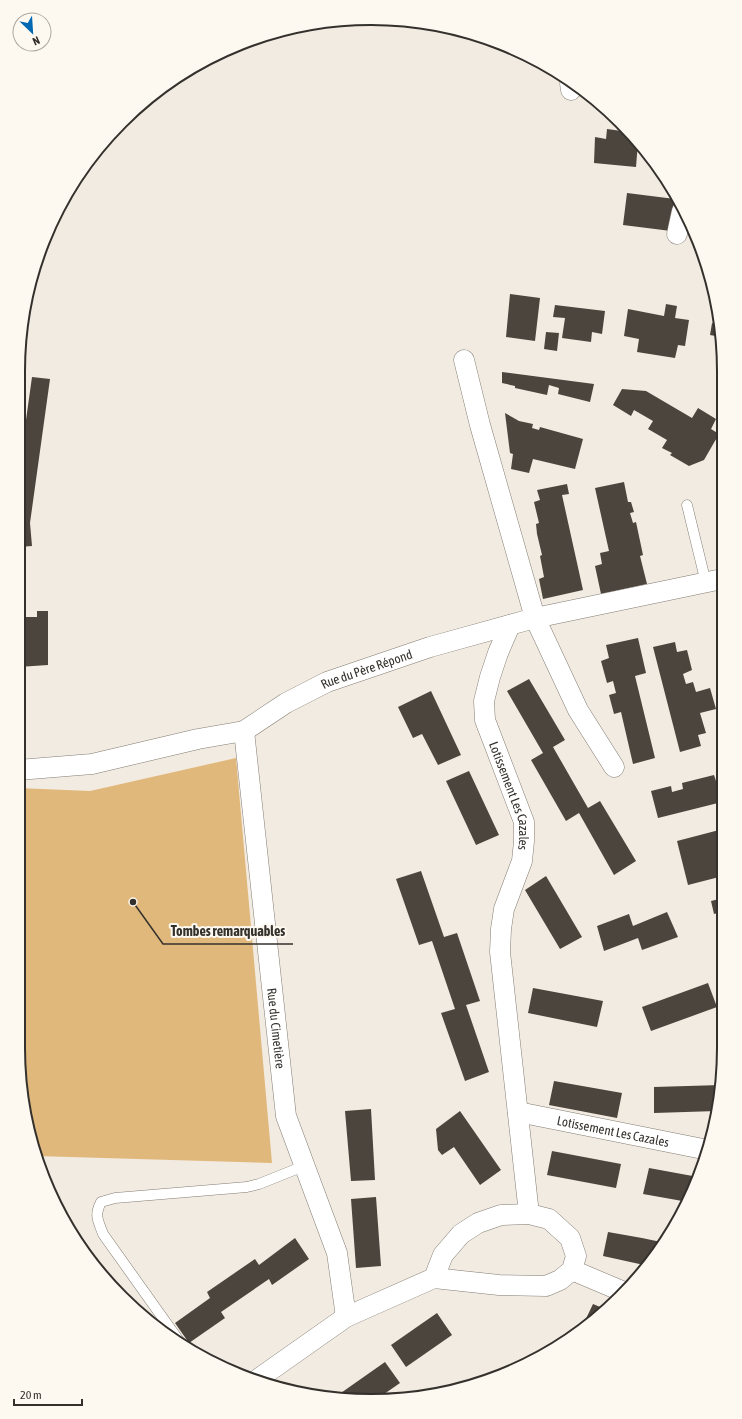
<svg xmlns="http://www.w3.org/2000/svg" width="742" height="1419" font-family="'Asap Condensed',sans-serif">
	<rect width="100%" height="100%" fill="#f2ebe1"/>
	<path fill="#e1b87c" d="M236,758L272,1163L36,1156L18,1048V788L90,791Z"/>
	<path fill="#4b453d" d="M607,129L629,132L638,142L636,167L594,163L595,137L606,139Z
		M627,193L675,199L671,231L623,225Z
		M510,294L540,298L535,341L506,337Z
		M666,304L677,306L675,318L689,320L685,346L678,345L675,358L637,352L639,339L624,336L628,309L664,316Z
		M555,305L605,311L602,334L592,332L591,342L562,338L565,318L553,317Z
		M712,323L721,325V337L710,335Z
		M546,332L559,333L557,351L544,349Z
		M502,372L594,384L590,402L558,394L559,388L549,385L547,395L515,388V386L502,383Z
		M32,377L50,379L30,523L32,546L19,547V463H20Z
		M622,389L646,391L692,418L698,408L716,419L711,429L719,434L704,460L689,466L670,455L672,453L662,448L667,440L648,429L653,421L634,410L631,416L613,405Z
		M505,413L519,421L533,424L532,428L539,430L540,427L583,439L575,469L533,459L529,473L511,469L513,454L510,453Z
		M624,482L628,502H631L634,512L630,513L633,523L636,522L643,555L640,556L647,584L601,594L595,566L602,564L600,553L609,551L595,488Z
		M567,484L569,494L562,495L583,590L543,599L539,579L544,577L540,556L542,555L537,534L536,524L539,523L534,502L540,500L537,490Z
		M37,611H48V665L18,667L19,617H37Z
		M638,638L646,673L635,676L655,758L633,764L621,712L614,714L609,695L616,693L613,681L607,683L601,661L609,658L606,645Z
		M675,642L677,652L687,650L692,670L683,674L686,684L693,682L696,692L710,688L716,709L700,713L706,733L698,735L701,746L680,752L653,647Z
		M529,679L565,740L553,747L588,808L600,801L636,861L614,875L579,813L566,821L531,760L543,753L507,691Z
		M431,691L461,755L438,765L422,734L413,738L398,707Z
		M469,771L499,835L476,845L446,781Z
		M714,775L716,781L722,780V802L658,818L651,791L671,786L672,792L683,789L682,783Z
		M723,829V876L688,885L677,841Z
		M421,871L444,937L457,933L480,1001L466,1005L489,1072L465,1081L441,1013L455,1009L432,941L419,945L396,879Z
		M546,876L582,937L560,949L525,890Z
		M723,898V930H722L718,913L714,914L711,901Z
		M667,912L678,937L642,950L638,938L604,951L597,926L629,914L633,926Z
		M708,983L717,1007L651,1031L642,1007Z
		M533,988L603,1001L597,1027L528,1013Z
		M554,1081L622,1093L617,1118L549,1105Z
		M721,1085L717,1111L654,1113V1087Z
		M371,1109L375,1180L351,1181L345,1111Z
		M460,1111L501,1170L480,1185L454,1147L442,1155L438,1150L436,1129Z
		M552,1151L621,1164L616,1188L547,1175Z
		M649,1168L698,1177L688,1202L643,1194Z
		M376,1197L381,1266L356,1268L351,1199Z
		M608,1232L642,1238L661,1242L644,1265L603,1256Z
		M295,1238L309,1259L272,1285L269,1279L221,1312L225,1318L189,1343L175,1323L210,1298L207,1292L255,1259L259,1265Z
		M593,1304L605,1309L583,1325Z
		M437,1313L452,1335L406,1367L391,1345Z
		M385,1362L400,1383L377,1399L338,1395Z"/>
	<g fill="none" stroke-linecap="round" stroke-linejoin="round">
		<g stroke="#837d74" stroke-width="11">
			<path id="service" d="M687,505L706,583
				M182,1345L103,1234C98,1220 94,1216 101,1202L115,1198L247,1187L259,1184L304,1166"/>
		</g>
		<g stroke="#837d74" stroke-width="21">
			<g id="minor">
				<path d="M570,83L571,90"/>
				<path d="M677,234L682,211"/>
				<path d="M464,360L480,425L535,618L578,710L614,767"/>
				<path id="s1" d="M510,625L498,653L490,677L484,701L485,720L524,822V841L522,861L504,909L501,929L500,952L529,1214"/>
				<path id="s2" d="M244,731L286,1116L337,1253L346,1317"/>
				<path id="s3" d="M18,770L92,764L198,739L244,731L286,703L327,682L430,647L535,618L722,579"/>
				<path id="s4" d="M518,1112L708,1150"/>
				<path d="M572,1270L624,1292"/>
				<path d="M258,1379L346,1317L434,1278L499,1285L546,1286L560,1280L572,1270L576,1256L570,1238L549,1219L529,1214L501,1215L478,1223L461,1234L443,1255L434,1278"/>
			</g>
		</g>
		<use href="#service" stroke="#fff" stroke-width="10"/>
		<use href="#minor" stroke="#fff" stroke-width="20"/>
	</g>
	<g text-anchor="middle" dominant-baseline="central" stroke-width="4" stroke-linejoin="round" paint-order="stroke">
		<g font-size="13" fill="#34312d" stroke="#fef9f0">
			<text stroke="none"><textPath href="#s3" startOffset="368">Rue du Père Répond</textPath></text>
			<text stroke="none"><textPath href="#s1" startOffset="180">Lotissement Les Cazales</textPath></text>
			<text stroke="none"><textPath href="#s2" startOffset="299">Rue du Cimetière</textPath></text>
			<text stroke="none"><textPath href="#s4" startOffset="97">Lotissement Les Cazales</textPath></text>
		</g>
	</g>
	<path d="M0 0H742V1419H0ZM371 25H371A346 346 0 0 1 717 371V1048A346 346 0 0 1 371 1394H371A346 346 0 0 1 25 1048V371A346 346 0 0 1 371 25Z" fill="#fef9f0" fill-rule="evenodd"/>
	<path fill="none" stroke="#34312d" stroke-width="2" d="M371 25H371A346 346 0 0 1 717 371V1048A346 346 0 0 1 371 1394H371A346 346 0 0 1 25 1048V371A346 346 0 0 1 371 25Z"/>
	<path fill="none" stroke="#34312d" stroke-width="1.5" d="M133 902L163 944H293"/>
	<circle fill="#34312d" stroke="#fef9f0" stroke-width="1.5" cx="133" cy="902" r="4"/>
	<g font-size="14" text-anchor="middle" font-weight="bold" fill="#34312d" stroke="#fef9f0" stroke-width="4" stroke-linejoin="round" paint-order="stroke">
		<text x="228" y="936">Tombes remarquables</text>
	</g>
	<g transform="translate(32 32) rotate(155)"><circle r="19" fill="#fef9f0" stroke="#ada9a2"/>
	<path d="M0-3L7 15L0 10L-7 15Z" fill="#0168b4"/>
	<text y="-6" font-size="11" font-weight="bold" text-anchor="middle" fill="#34312d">N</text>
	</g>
	<path d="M14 1399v6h68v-6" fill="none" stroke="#34312d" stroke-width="2"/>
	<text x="20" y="1399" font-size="12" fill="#34312d" stroke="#fef9f0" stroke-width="3" paint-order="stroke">20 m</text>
</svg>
